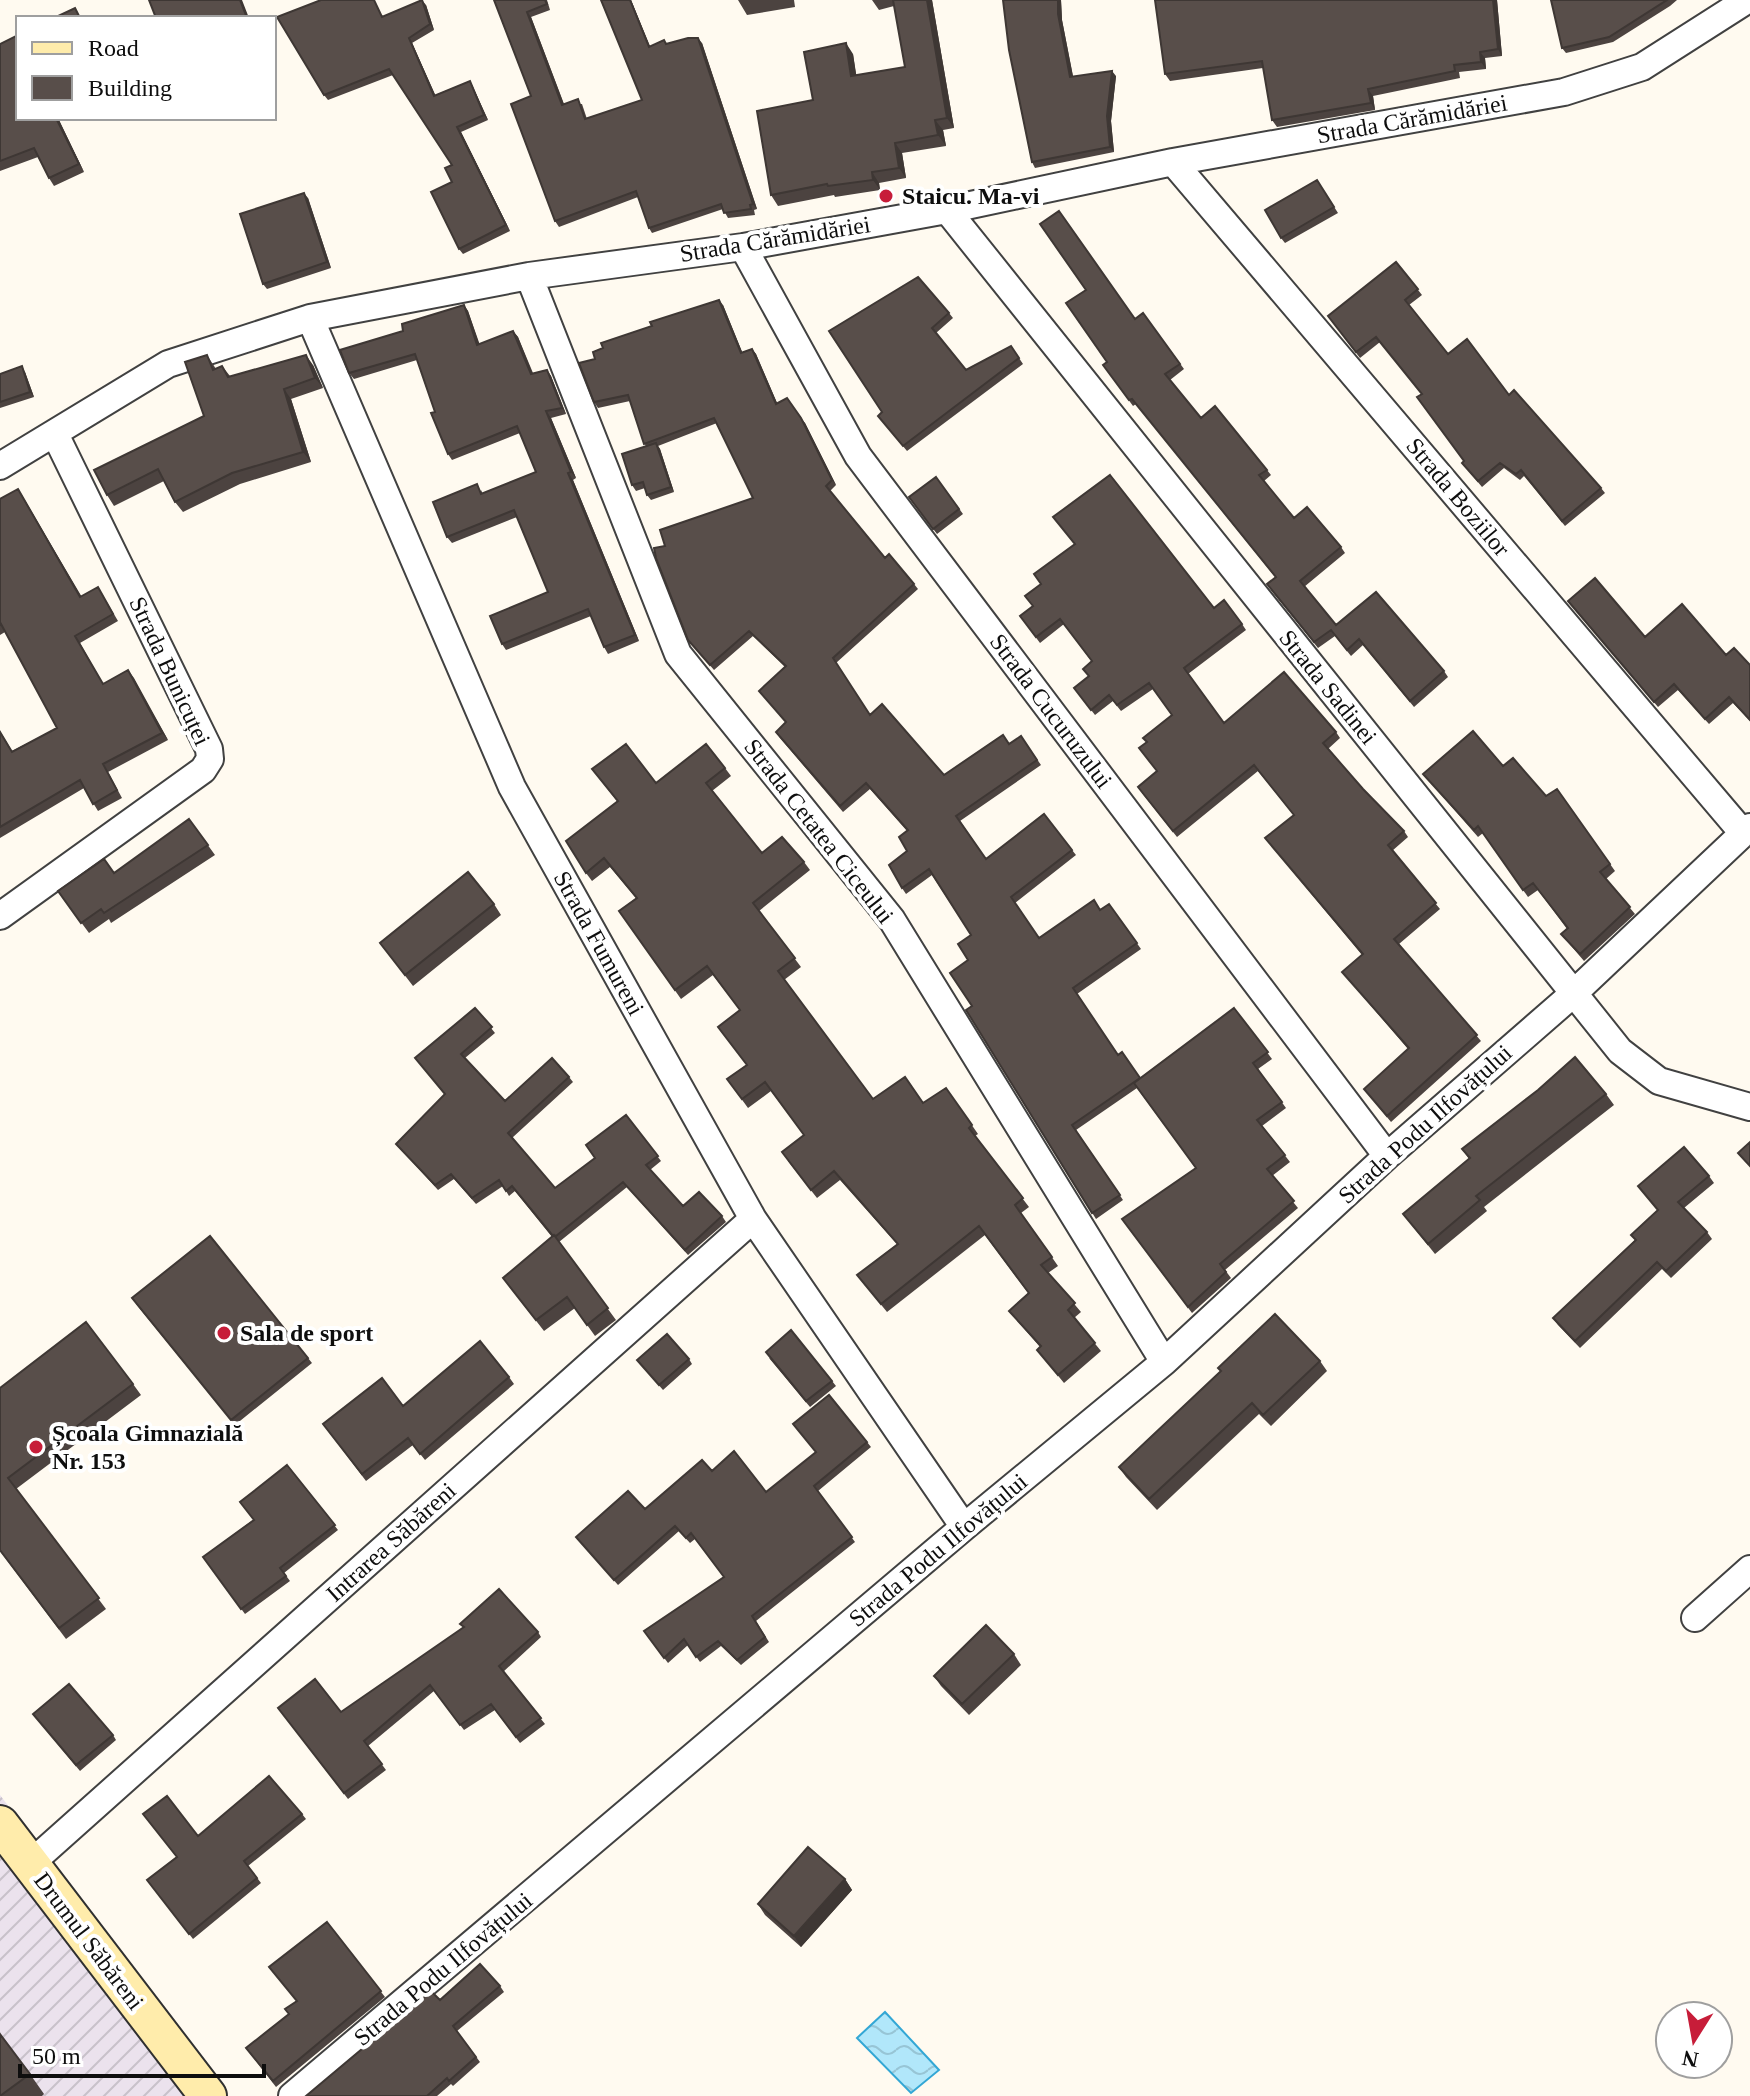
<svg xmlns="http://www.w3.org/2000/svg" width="1750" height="2096" font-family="Georgia,serif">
	<defs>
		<pattern id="industrial-furrows" width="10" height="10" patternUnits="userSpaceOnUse" patternTransform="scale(2)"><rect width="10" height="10" fill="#ebe2ed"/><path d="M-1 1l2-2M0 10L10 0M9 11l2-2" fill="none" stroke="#c8c1ca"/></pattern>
		<pattern id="water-waves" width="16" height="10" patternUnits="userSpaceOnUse" patternTransform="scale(2)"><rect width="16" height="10" fill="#b1e7fa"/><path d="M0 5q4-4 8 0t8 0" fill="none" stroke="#97c5d5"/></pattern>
	</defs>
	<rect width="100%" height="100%" fill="#fffaf0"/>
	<path fill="url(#industrial-furrows)" d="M0,1795L228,2096H0Z"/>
	<path fill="url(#water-waves)" stroke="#33a7d5" stroke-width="2" d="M885,2012L939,2070L911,2093L857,2038Z"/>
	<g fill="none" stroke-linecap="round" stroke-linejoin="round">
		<g stroke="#414141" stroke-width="30">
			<path id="minor" d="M1173,162L1743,833
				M947,210L1620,1051L1659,1081L1750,1107
				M743,247L858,456L1387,1156
				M529,276L678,654L892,920L1164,1362
				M310,318L512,787L753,1219L964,1527
				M0,466L168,364L310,318L529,276L743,247L947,210L1173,162L1564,92L1642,67L1747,0
				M0,916L203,770L210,759L209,749L55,434
				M1695,1618L1750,1569
				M30,1864L753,1219
				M292,2096L964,1527L1164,1362L1387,1156L1573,994L1750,827"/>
		</g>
		<g stroke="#303030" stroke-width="40">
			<path id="secondary" d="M0,1824L208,2096"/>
		</g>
		<use href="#minor" stroke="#fff" stroke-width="26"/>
		<use href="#secondary" stroke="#ffecab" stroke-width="36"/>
	</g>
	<path fill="#4c4340" d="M494,0H547L550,10L531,17L564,104H582L587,119L642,100L631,0L650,46L666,44L702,43L757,209L754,210L755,215L728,218L723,209L652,233L649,228L638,197L559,227L555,221L531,96Z
		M738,0H794L795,7L747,15Z
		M872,0H932L954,128L943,130L946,146L902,153L906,178L879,183L880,190L835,197L834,195L778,206L771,195L853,54L856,75L905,67L894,6L879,10Z
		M1003,0H1061L1062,20L1073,76H1116L1111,121L1114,152L1035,168L1032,162Z
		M1155,0H1497L1502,56L1485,58L1486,69L1459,72L1460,78L1373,96L1375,110L1277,127L1272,120L1263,68L1170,81L1165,74Z
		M1551,0H1677L1670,6L1613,42L1566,53L1562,48Z
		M426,5L434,30L412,43L435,95L470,81L473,87L488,120L461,132L510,231L463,254L459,249L452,182V165L393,75L328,100L324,95L383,17Z
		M0,44L18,118H58L84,172L54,186L49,178L38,157L0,171Z
		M1317,180L1338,213L1285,243L1281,238Z
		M308,198L331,268L267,289L263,284Z
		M1396,262L1422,295L1409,305L1448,354L1509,395L1601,488L1605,493L1565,526L1524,476L1520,480L1504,468L1482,487L1462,463L1464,461L1422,394L1380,342L1360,358L1328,316Z
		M464,305L468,311L479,344L513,331L518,337L533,373L547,370L551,376L566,414L551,418L576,478L573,480L639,641L608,654L604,647L591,616L506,650L502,644L548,592L517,517L452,543L447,537L481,490L483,494L536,472L520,433L452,460L448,454L435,412L417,360L354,379L349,373L403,331Z
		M723,305L742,352L752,349L756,354L777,403L805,423L836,485L830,491L885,558L914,584L918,589L836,663L870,715L944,775L1009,744L1021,736L1041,765L960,821L986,859L1072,850L1076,855L1015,903L1039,938L1100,910L1109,904L1141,949L1077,994L1118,1055L1140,1078L1234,1008L1272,1059L1258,1069L1286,1108L1262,1126L1290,1162L1272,1176L1298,1208L1225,1270L1231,1278L1192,1313L1122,1219L1196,1168L1137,1088L1076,1130L1123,1200L1096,1219L966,1010L972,1006L968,960L971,935L932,875L906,894L902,888L907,851V831L870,789L843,812L780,738L776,732L786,722L759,691L785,667L753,636L714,670L688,640L665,546L753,498L717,423L658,446L660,449L674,492L651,500L647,495L645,488L636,491L632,485L646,447L630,401L598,408L594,402L595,359Z
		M949,313L953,318L936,333L966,370L1011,346L1023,364L907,451L878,416L882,412L829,331Z
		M1143,313L1184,369L1170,380L1201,418L1267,470L1271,475L1264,481L1294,518L1341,547L1345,553L1304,587L1336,625L1444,671L1448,677L1414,707L1363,645L1351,656L1335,636L1318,648L1271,590L1276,578L1136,404L1133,406L1103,365L1107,362L1135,319Z
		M207,355L216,369L222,366L230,376L313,365L323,388L291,399L311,462L240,484L183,512L175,502L164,481L114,506L107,495L204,416Z
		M25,372L34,397L0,408V374Z
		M936,477L963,514L937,534L909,497Z
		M23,497L81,597L98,587L118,621L80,643L103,684L128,670L168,740L108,772L122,798L98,811L84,788L0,838V731L12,751L57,728L5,632L0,635V499Z
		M1041,584L1214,608L1242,624L1246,630L1188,674L1224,723L1336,732L1340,738L1328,749L1363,789L1404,831L1408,837L1392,851L1440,909L1399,944L1481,1041L1391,1122L1364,1089L1408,1049L1342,972L1362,955L1265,838L1294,815L1258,771L1177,837L1142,793L1157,772L1147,742L1172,715L1153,689L1121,711L1113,701L1095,715L1074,688L1089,677L1092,662L1064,624L1040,643L1020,616L1032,607Z
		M1568,601L1645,637L1726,655L1750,665V721L1733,703L1709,724L1678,690L1658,707Z
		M1503,766L1546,796L1557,789L1615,871L1606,879L1635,914L1584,961L1561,934L1567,929L1538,890L1528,897L1483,833L1478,837L1423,774Z
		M725,768L731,776L712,791L762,853L804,862L810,870L759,911L801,967L784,980L873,1099L923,1103L946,1088L978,1134L975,1136L1029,1207L1021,1213L1058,1266L1048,1273L1081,1312L1074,1318L1101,1351L1064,1383L1037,1350L1040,1347L1009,1311L1028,1293L985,1235L887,1312L857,1275L897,1244L840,1180L817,1198L788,1161L804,1135L771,1091L748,1108L727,1079L746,1065L740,1010L713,975L681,999L619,911L636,898L610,867L592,881L586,873L617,801L592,769L656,783Z
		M189,819L215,855L111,923L109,919L89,933L58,891L114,873Z
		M494,904L501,915L413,986L380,943Z
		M475,1008L495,1033L465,1058L505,1101L569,1077L573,1082L512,1138L555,1188L595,1158L626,1115L661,1161L650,1170L683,1206L722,1216L726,1222L688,1255L627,1187L559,1242L616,1320L595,1336L575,1308L544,1331L503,1278L552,1237L515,1191L509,1196L503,1186L476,1204L454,1179L438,1190L396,1144L445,1095Z
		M1606,1094L1614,1105L1484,1207L1487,1211L1435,1254L1403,1214L1469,1159L1462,1149Z
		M1709,1176L1714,1183L1684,1208L1707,1232L1712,1239L1671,1278L1662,1269L1580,1348L1558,1325L1553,1318L1635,1240L1631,1235L1658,1210L1638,1186Z
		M136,1304L308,1358L312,1363L235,1425Z
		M769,1358L832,1381L836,1386L810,1407Z
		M689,1359L692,1364L663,1390L637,1360Z
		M1320,1361L1327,1371L1271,1426L1259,1414L1157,1510L1126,1477L1119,1467Z
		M509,1377L514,1384L425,1460L413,1445L366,1481L323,1424L403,1406Z
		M133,1384L141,1395L16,1489L106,1609L66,1639L0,1551V1388Z
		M867,1442L871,1447L818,1491L855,1542L756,1621L769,1642L741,1665L721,1646L700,1662L688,1645L668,1663L644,1631L724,1577L695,1539L690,1543L679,1531L618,1585L576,1537L645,1509L712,1471L766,1492Z
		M287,1465L338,1530L284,1573L290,1581L245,1614L203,1557L253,1520Z
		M538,1632L541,1637L503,1672L545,1724L520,1743L495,1710L464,1730L434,1691L368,1746L386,1770L348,1799L278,1708L341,1712Z
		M1014,1654L1021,1665L969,1715L941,1686L934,1676Z
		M37,1719L113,1735L116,1740L80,1771Z
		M302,1814L306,1819L248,1866L261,1883L193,1939L147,1880L176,1857L198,1836Z
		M845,1879L852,1890L801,1947L765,1915L758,1904Z
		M327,1922L385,1997L276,2087L246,2048L289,2014L296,2001Z
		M500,1986L504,1992L457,2031L480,2062L453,2086L451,2084L437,2096H306L440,2000Z
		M30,2074L44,2094L42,2096H0Z"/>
	<path fill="#3e3734" d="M240,0H242L249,18H247Z
		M422,0L426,5L434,30L430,24Z
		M630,0H631L652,52L649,47Z
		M927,0H932L954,128L947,118Z
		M1058,0H1061L1062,20L1074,82L1070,77L1058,14Z
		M1493,0H1497L1502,56L1498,49Z
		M527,12L531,17L566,110L562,105Z
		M409,38L412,43L438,101L434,96Z
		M698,38L702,43L757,209L753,204Z
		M846,43L853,54L858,86L851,76Z
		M1480,52L1485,58L1486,69L1481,62Z
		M1112,71L1116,76L1111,121L1114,152L1110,147L1107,116Z
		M470,81L473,87L488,120L484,115Z
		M1368,89L1373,96L1375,110L1371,103Z
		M56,118H58L84,172L79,164Z
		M935,120L943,130L946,146L938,135Z
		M457,127L461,132L510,231L506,225Z
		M895,143L902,153L906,178L899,168Z
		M872,172L879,183L880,190L873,180Z
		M304,193L308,198L331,268L327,262Z
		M719,300L723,305L745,359L741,353Z
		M464,305L468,311L482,351L477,345Z
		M513,331L518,337L535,380L531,374Z
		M752,349L756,354L780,410L776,404Z
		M306,355L313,365L323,388L315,378Z
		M22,366L25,372L34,397L30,392Z
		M547,370L551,376L566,414L562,408Z
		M284,389L291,399L311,462L303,452Z
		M546,411L551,418L576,478L571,472Z
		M801,418L805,423L836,485L832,480Z
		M656,443L660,449L674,492L671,487Z
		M568,473L573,480L639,641L635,635Z
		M18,489L23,497L86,604L80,597Z
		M128,670L134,678L168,740L162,733Z
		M845,1879L852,1890L801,1947L794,1936Z"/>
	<path fill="#584e4a" stroke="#3e3734" stroke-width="2" d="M149,0H240L247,18H156Z
		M321,0H374L382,17L422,0L430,24L409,38L434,96L470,81L484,115L457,127L506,225L459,249L431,192L452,182L445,168L452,165L389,69L324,95L277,17Z
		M494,0H545L547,4L527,12L562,105L578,99L585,119L642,100L601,0H630L649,47L664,40L666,44L688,38H698L753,204L750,205L751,209L724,213L721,204L649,228L636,191L555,221L511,104L531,96Z
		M893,0H927L947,118L935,120L938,135L895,143L899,168L872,172L873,180L828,186L827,184L771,195L757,111L813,100L804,52L846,43L851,76L905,67Z
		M1003,0H1058V14L1070,77L1112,71L1107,116L1110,147L1032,162L1009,50Z
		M1155,0H1493L1498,49L1480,52L1481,62L1454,65L1455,71L1368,89L1371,103L1272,120L1262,61L1165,74Z
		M1551,0H1667L1609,37L1562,48Z
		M75,8L80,18H54Z
		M18,35V118H56L79,164L49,178L34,148L0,161V44Z
		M1317,180L1334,207L1281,238L1265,210Z
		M304,193L327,262L263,284L240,214Z
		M1059,211L1135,319L1143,313L1180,364L1165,374L1201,418L1215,406L1267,470L1259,475L1294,518L1307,507L1341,547L1300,581L1336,625L1376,592L1444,671L1410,701L1359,639L1347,650L1331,630L1314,642L1267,584L1276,577L1132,399L1129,400L1103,365L1107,362L1066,303L1086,290L1040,224Z
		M1396,262L1418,289L1405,300L1448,354L1467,339L1509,395L1514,390L1601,488L1562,521L1521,470L1516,474L1500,463L1478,481L1462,463L1464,461L1417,397L1422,394L1376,337L1356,352L1328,316Z
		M918,277L949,313L932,328L966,370L1011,346L1019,358L903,446L878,416L882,412L829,331Z
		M719,300L741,353L752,349L776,404L787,398L801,418L832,480L826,486L885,558L889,554L914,584L833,658L870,715L882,704L944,775L1003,735L1009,744L1021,736L1037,760L956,816L986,859L1044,814L1072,850L1011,897L1039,938L1094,900L1100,910L1109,904L1137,943L1073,988L1118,1055L1122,1052L1140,1078L1072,1125L1120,1195L1092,1213L966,1010L972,1006L950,973L968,960L958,944L971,935L929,869L902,888L889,865L907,851L899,837L908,830L866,783L840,806L776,732L786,722L759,691L786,666L749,631L710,665L688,640L656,558L654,548L665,546L660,530L753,498L714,418L644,444L628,395L594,402L579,363L595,359L593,352L603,348L601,343L652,326L650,322Z
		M464,305L477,345L513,331L531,374L547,370L562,408L546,411L571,472L568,473L635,635L604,647L588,609L502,644L490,616L548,592L514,510L447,537L433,502L477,484L481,494L536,472L517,426L448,454L431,413L435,412L415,354L349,373L340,350L403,331L402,324Z
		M207,355L213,370L222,366L228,377L306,355L315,378L284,389L303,452L232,473L175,502L158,469L107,495L94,470L204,416L185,362Z
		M22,366L30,392L0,402V374Z
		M656,443L671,487L647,495L643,482L632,485L622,454Z
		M1110,475L1214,608L1224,600L1242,624L1184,668L1224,723L1284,672L1336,732L1323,743L1363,789L1404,831L1388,845L1436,903L1394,939L1477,1035L1387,1116L1364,1089L1409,1048L1342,972L1363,954L1265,838L1294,815L1254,765L1173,831L1138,787L1157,771L1139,748L1147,742L1143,738L1172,715L1149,683L1117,705L1109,695L1091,710L1074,688L1089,676L1083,669L1092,661L1060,619L1036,637L1020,616L1033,606L1025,596L1041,584L1034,574L1075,544L1053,517Z
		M936,477L959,509L933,529L909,497Z
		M18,489L80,597L98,587L113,614L75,636L103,684L128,670L162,733L103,764L117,790L93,804L80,780L0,827V732L12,752L57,728L1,624L0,625V499Z
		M1595,578L1645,637L1682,604L1726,655L1734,648L1750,665V720L1729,697L1705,719L1674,684L1654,702L1568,601Z
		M1473,731L1503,766L1513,758L1546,796L1557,789L1610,864L1600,872L1630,907L1580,954L1561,934L1568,928L1533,883L1523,890L1478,826L1474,830L1423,774Z
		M626,744L656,783L706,744L725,768L706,783L762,853L782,837L804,862L753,903L795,958L778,971L873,1099L905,1077L923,1103L946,1088L972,1125L969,1128L1023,1198L1015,1205L1052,1257L1041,1265L1075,1303L1068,1310L1095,1343L1058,1375L1037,1350L1041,1346L1009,1311L1029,1293L979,1226L881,1304L857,1275L898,1244L834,1171L811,1190L782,1152L804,1135L765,1082L742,1099L727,1079L747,1065L718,1027L740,1010L707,966L675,990L619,911L637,898L604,858L586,873L566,841L618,801L592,769Z
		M189,819L208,845L104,913L101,909L81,923L58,891L104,859L114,873Z
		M468,872L494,904L405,975L380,943Z
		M475,1008L492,1027L461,1054L505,1101L552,1058L569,1077L508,1133L555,1188L595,1158L586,1145L626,1115L658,1156L646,1165L683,1206L699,1192L722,1216L685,1250L623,1182L556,1236L554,1235L553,1236L512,1186L506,1191L499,1180L472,1198L451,1174L435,1185L396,1144L445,1094L415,1058Z
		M1234,1008L1268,1052L1253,1063L1282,1102L1257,1120L1285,1155L1267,1169L1294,1201L1220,1264L1226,1272L1188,1307L1122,1219L1196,1168L1134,1083Z
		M1575,1057L1606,1094L1476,1196L1480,1200L1428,1244L1403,1214L1470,1158L1462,1149L1538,1090Z
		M1750,1142V1166L1738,1153Z
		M1684,1147L1709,1176L1678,1202L1707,1232L1666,1271L1657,1262L1575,1341L1553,1318L1636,1240L1631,1235L1658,1210L1638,1186Z
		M554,1235L608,1308L587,1325L567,1297L536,1320L503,1278Z
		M210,1236L308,1358L231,1420L132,1298Z
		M1275,1314L1320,1361L1263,1415L1252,1403L1149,1499L1119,1467L1221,1371L1218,1368Z
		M86,1322L133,1384L8,1478L99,1598L59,1628L0,1550V1388Z
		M791,1330L832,1381L806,1401L766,1352Z
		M667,1334L689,1359L659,1385L637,1360Z
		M480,1341L509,1377L420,1454L408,1438L362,1474L323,1424L382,1378L403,1406Z
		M829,1395L867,1442L814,1486L852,1537L752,1616L765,1637L737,1660L718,1641L696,1657L684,1639L664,1658L644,1631L724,1577L691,1533L686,1538L675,1526L614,1580L576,1537L628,1491L645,1509L702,1460L712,1471L734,1451L766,1492L816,1452L793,1424Z
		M287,1465L335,1525L280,1568L286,1576L241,1609L203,1557L254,1520L240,1502Z
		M499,1589L538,1632L499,1666L541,1718L516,1737L491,1704L460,1725L430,1685L364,1741L382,1764L344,1793L278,1708L315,1679L341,1712L464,1627L460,1624Z
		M986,1625L1014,1654L962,1704L934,1676Z
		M69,1684L113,1735L76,1765L33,1714Z
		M269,1776L302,1814L244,1861L257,1878L189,1934L147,1880L177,1857L143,1814L167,1796L198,1836Z
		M808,1847L845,1879L794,1936L758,1904Z
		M327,1922L381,1991L273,2081L246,2048L289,2014L285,2009L297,2001L269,1967Z
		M480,1964L500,1986L453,2026L476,2057L449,2081L447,2078L427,2096H306L431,1991L440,2000Z
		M0,2034L30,2074L0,2096Z"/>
	<g fill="#c71d39" stroke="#fff" stroke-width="3">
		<circle cx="886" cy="196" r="8"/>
		<circle cx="224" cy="1333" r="8"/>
		<circle cx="36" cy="1447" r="8"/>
	</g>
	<g text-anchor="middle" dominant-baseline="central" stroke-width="8" stroke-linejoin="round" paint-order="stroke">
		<g font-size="24" fill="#0e0e0e" stroke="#fff">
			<text transform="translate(1412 119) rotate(-10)">Strada Cărămidăriei</text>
			<text transform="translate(775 239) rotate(-9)">Strada Cărămidăriei</text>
			<text transform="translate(1458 497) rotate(50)">Strada Boziilor</text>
			<text transform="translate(170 671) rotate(65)">Strada Bunicuței</text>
			<text transform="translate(1328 687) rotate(51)">Strada Sadinei</text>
			<text transform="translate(1051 711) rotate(53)">Strada Cucuruzului</text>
			<text transform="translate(819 831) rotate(52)">Strada Cetatea Ciceului</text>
			<text transform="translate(599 943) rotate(61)">Strada Fumureni</text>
			<text transform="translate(1425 1124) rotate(-42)">Strada Podu Ilfovățului</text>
			<text transform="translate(391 1542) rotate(-42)">Intrarea Săbăreni</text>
			<text transform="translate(938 1550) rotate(-40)">Strada Podu Ilfovățului</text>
			<text transform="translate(89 1941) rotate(53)">Drumul Săbăreni</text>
			<text transform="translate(443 1969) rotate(-40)">Strada Podu Ilfovățului</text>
		</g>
		<g font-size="24" font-weight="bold" fill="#0e0e0e" stroke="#fff" text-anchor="start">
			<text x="902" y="196">Staicu. Ma-vi</text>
			<text x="240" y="1333">Sala de sport</text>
			<text x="52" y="1433">Școala Gimnazială<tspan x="52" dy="28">Nr. 153</tspan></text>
		</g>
	</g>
	<rect x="16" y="16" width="260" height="104" fill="#ffffff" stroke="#9f9f9f" stroke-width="2"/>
	<rect x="32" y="42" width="40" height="12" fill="#ffecab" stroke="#9f9f9f" stroke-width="2"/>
	<text x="88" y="56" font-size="24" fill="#0e0e0e">Road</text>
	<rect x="32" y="76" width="40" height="24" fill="#584e4a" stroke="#9f9f9f" stroke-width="2"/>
	<text x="88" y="96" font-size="24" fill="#0e0e0e">Building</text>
	<g transform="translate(1694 2040) rotate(191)"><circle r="38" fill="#ffffff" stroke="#9f9f9f" stroke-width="2"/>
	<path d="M0-6L14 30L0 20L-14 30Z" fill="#c71d39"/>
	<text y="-12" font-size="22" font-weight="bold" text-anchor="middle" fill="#0e0e0e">N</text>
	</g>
	<path d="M20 2064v12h244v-12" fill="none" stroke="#0e0e0e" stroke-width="4"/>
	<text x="32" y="2064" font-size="24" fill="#0e0e0e" stroke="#ffffff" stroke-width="6" paint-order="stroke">50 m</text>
</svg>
